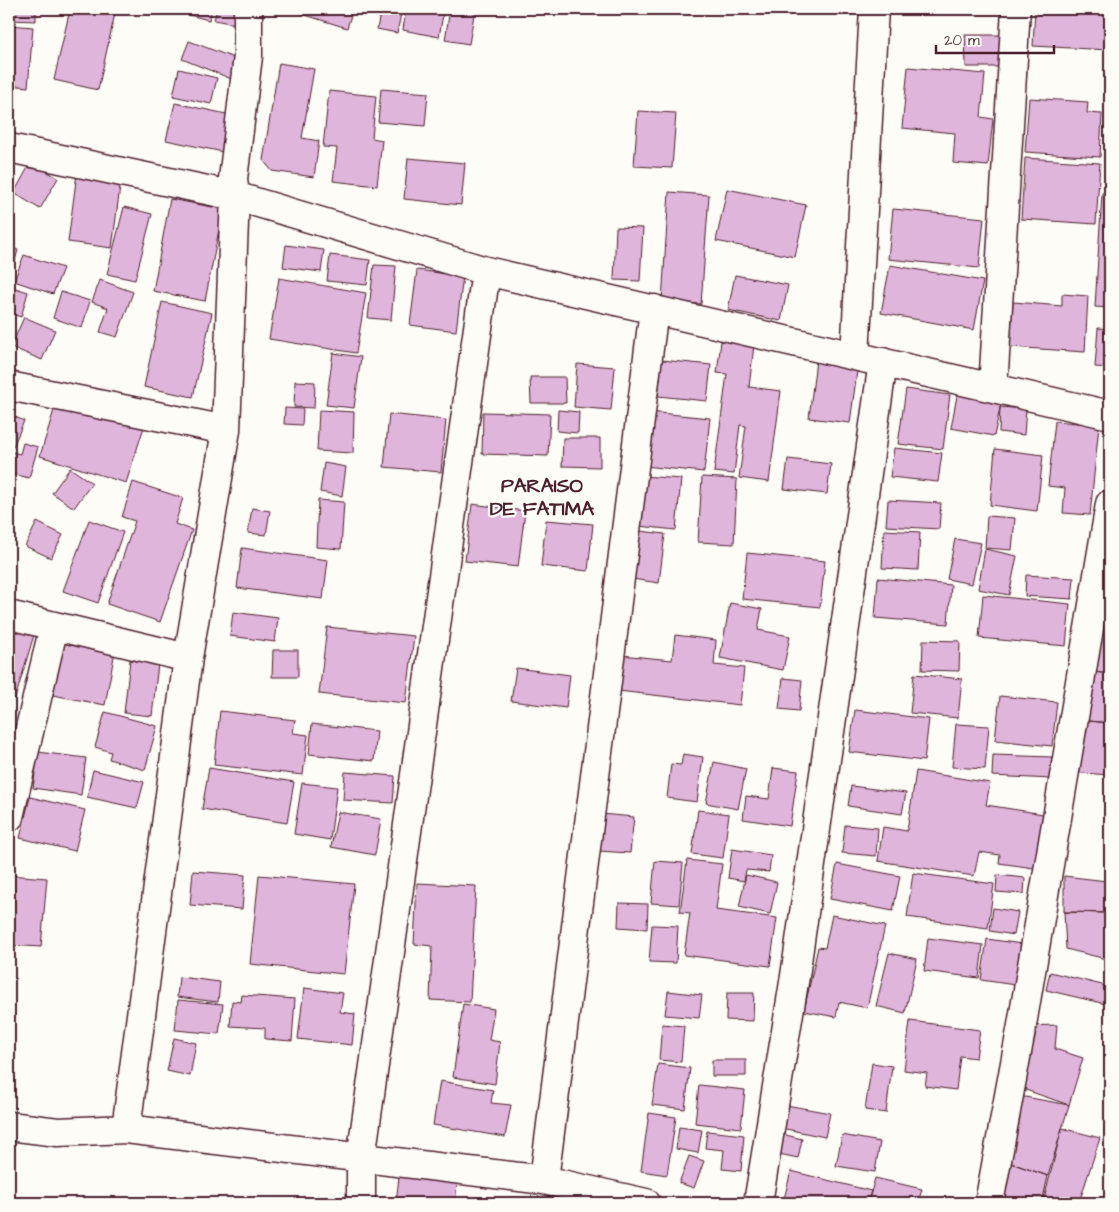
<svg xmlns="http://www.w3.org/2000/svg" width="1119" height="1212" font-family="'Architects Daughter',sans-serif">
	<rect width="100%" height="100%" fill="#fdfcf7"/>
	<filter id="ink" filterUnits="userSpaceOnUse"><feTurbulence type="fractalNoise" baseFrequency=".02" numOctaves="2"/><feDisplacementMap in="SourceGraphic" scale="10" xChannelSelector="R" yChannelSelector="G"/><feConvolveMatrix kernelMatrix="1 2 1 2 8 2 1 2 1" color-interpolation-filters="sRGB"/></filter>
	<g filter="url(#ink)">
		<path fill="#e0b5db" stroke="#4a1f2b" d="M9,9H36V21L9,20Z
			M70,9H116L98,90L54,80Z
			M186,9H212L209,20L185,14Z
			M217,9H239L235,24L214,20Z
			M303,9H353L347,28L302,14Z
			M381,9H402L397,33L377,29Z
			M406,9H444L439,37L403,30Z
			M450,9H475L469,44L445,40Z
			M1035,9H1110V50L1033,46Z
			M9,25L33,27L28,87L9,85Z
			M965,35H1001L1002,67H966Z
			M189,41L242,61L234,80L182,59Z
			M279,63L314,69L302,138L319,141L314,177L272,171L263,160Z
			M908,67L985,74L981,117L993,119L988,166L953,163L955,133L902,128Z
			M179,69L217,78L211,104L173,96Z
			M381,89L428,93L425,126L378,122Z
			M329,91L376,96L372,138L382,140L377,186L333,181L337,148L323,147Z
			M1029,98L1088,102L1087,113L1102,114L1100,157L1025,152Z
			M175,103L231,115L223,152L166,140Z
			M638,111L676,113L672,168L634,166Z
			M408,158L465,163L461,205L404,199Z
			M1025,158L1100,163L1096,224L1021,219Z
			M31,162L58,178L40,209L14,193Z
			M77,173L121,179L112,248L68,242Z
			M727,189L806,205L795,257L716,241Z
			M669,192L709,195L701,304L662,301Z
			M1102,193H1110V308L1095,307Z
			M9,195L16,197L9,222Z
			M170,199L223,209L205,301L153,291Z
			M124,207L152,214L135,280L107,274Z
			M893,209L984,218L979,268L888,259Z
			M616,227L643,228L640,281L614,280Z
			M286,245L324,250L321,272L283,267Z
			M9,248L18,250L9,282Z
			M24,255L63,268L53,294L14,281Z
			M330,255L370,260L367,285L327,281Z
			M374,265L396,266L391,320L368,318Z
			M890,265L983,281L974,330L881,313Z
			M417,270L463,276L456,331L410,325Z
			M735,275L788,285L781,321L728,310Z
			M279,278L366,293L356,353L269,339Z
			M100,280L133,292L117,337L100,332L108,308L92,302Z
			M9,286L28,292L21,317L9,313Z
			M61,292L90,301L82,328L53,318Z
			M1062,294L1088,296L1085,352L1010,347L1013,302L1062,306Z
			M162,302L212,313L193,397L144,387Z
			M24,317L55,330L42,360L11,347Z
			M1098,328L1110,329V368L1095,367Z
			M721,341L754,345L749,387L781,391L769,482L739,478L746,426L740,425L734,474L714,472L727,374L717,373Z
			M333,353L361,357L354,408L326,405Z
			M662,360L711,365L707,401L658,396Z
			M816,360L858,364L850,423L809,418Z
			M577,364L615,367L611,410L574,407Z
			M530,377H565L566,403H531Z
			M295,381L315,382L314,408L294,407Z
			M906,389L950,395L943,449L898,444Z
			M958,390L1002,399L994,436L951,428Z
			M57,400L144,427L126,483L40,456Z
			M1000,407L1026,409L1024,435L999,432Z
			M285,408L303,409L302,425L284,424Z
			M319,410L354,412L353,453L317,451Z
			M558,410L579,412L578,433L557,431Z
			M483,412L550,414L548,456L482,454Z
			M649,412L710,418L704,472L644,466Z
			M9,414L24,421L12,449L9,448Z
			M389,414L446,420L441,472L384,467Z
			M1055,421L1099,425L1090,515L1063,513L1065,488L1048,486Z
			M563,438H600V467L562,466Z
			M23,443L38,447L29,478L9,473V451L20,454Z
			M894,448L942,453L938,482L890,477Z
			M995,449L1043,455L1037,511L990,505Z
			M788,459L831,464L827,494L784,489Z
			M324,463L346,467L342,496L320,492Z
			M70,468L92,483L74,508L52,493Z
			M643,476L681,479L676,530L638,526Z
			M702,477L737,479L734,544L698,542Z
			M133,482L183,498L175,524L192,530L160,622L107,604L135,521L122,517Z
			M318,500L344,502L341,549L316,547Z
			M888,500L941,503L939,529L886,526Z
			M472,504L525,511L518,567L465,561Z
			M252,508L270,511L266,535L248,533Z
			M987,516L1015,518L1012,550L985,548Z
			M89,520L123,532L98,603L63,591Z
			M546,520L593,524L588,571L541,566Z
			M37,522L63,535L51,558L25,546Z
			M632,530L665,534L659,583L625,578Z
			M884,530L920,532L918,570L882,568Z
			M955,539L981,543L972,584L947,579Z
			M242,548L328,560L323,599L237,588Z
			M985,549L1017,556L1009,595L978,589Z
			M747,553L825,561L820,607L742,599Z
			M1026,575L1074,578L1072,599L1025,596Z
			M1110,575V623L1101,621Z
			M878,578L951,585L948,624L875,618Z
			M983,595L1070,604L1066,646L979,638Z
			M730,603L762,609L758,630L790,636L783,670L720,658Z
			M233,612L278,618L275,642L230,636Z
			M9,620L36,628L15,699L9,697Z
			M1101,621L1110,623V674L1094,672Z
			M327,627L414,636L406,703L319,694Z
			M675,635L716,640L714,665L744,668L740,705L618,691L621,655L672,660Z
			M923,640L960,641L959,671L922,670Z
			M63,641L115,651L105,705L53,695Z
			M273,650H298V677H272Z
			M130,660L158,664L152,716L124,713Z
			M516,668L570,675L566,708L511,701Z
			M1094,672L1110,674V723L1078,720Z
			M914,674L962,679L958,718L910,713Z
			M783,678L802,680L799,711L779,709Z
			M1000,696L1057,702L1052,746L995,740Z
			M855,710L929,719L924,761L849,752Z
			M220,711L295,720L293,733L308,735L303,775L214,765Z
			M105,712L157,726L145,770L109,759L111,752L95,747Z
			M1078,720L1110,723V775L1069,772Z
			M312,724L377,731L374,761L309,754Z
			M956,724L989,726L985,769L952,767Z
			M38,752L86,758L81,795L33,788Z
			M683,754L703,757L697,802L667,798L671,764L681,765Z
			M993,755L1052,757L1051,779L992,776Z
			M714,762L746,769L738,809L706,803Z
			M209,768L294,782L287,823L202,809Z
			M773,768L798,771L790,826L743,819L746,796L769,799Z
			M93,770L144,782L137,808L87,797Z
			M916,771L990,783L986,805L1043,814L1034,868L999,863L1000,855L979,852L974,876L878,861L883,827L907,831Z
			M345,772L395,776L393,803L343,800Z
			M302,783L337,787L330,840L294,834Z
			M851,786L906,793L902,814L848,806Z
			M30,797L85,810L75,851L20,838Z
			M698,810L729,814L723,858L692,854Z
			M338,812L381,819L375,855L331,847Z
			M601,814L634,817L630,853L598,851Z
			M845,825L878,828L876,856L842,853Z
			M732,849L771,855L769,872L746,870L744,881L728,878Z
			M1110,852V913L1064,912V876L1107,881Z
			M687,860L722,864L716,910L777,918L770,966L684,955L690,913L680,912Z
			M655,861L683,863L679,905L651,903Z
			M837,864L900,876L893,911L830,899Z
			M193,871L245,875L242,909L190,905Z
			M913,873L994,884L988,928L907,917Z
			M9,875L47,878L41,947L9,945Z
			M259,875L354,884L344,974L250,964Z
			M746,875L777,882L770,914L739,907Z
			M997,875L1025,878L1024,894L996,892Z
			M417,883L476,886L470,1002L430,1000L432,946L414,944Z
			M619,903L648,904L647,929L618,927Z
			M993,908L1018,912L1014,935L990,931Z
			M1064,912L1110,913V960L1066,949Z
			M832,915L885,926L867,1008L839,1002L836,1017L804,1011L818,947L825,948Z
			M652,925L678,926L676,963L649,962Z
			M928,938L983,945L979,978L924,971Z
			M987,939L1022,944L1015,985L981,980Z
			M889,953L917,959L905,1013L876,1006Z
			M1050,972L1106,986L1110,996V1005L1046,990Z
			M179,977L220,982L218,1002L177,997Z
			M304,988L343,993L340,1012L355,1014L352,1045L298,1039Z
			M668,991L702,995L699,1018L665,1015Z
			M727,993H754L753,1021L726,1020Z
			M242,995L295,999L292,1041L265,1039V1028L230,1026L232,1001L241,1002Z
			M178,1000L223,1004L219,1034L175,1030Z
			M463,1004L494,1009L489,1040L500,1042L495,1084L453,1077Z
			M910,1021L980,1030L976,1058L960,1056L956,1090L925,1086L927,1073L904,1070Z
			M662,1024L684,1026L681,1062L659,1060Z
			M1057,1025L1055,1049L1083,1058L1069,1105L1020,1088L1024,1026Z
			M174,1038L196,1043L190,1076L167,1071Z
			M712,1060H746V1076H712Z
			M872,1063L892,1066L886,1113L865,1110Z
			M658,1064L690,1068L685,1109L652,1105Z
			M440,1081L493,1090L491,1103L511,1105L505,1137L433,1125Z
			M699,1085L745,1090L741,1128L695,1123Z
			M1014,1095L1069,1105L1048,1176L1008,1162Z
			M786,1105L830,1113L825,1137L781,1128Z
			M649,1113L676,1117L667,1175L641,1171Z
			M679,1127L702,1130L698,1153L676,1149Z
			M1062,1128L1100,1138L1079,1203H1043Z
			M707,1131L744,1135L741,1171L722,1169L724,1150L705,1148Z
			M778,1133L802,1139L798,1158L774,1153Z
			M842,1135L880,1142L875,1172L836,1166Z
			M689,1156L704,1161L694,1188L679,1183Z
			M1008,1162L1048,1176L1042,1203H1011L991,1200Z
			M400,1168L458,1174L455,1203H396Z
			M791,1171L871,1191L867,1203H783Z
			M875,1178L922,1189L918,1203H868Z"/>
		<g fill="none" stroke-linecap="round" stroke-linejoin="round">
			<g stroke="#4a1f2b" stroke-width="31">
				<path id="minor" d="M248,9V56L233,179L235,196L226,430L188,658L126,1129L544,1180L654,309
					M9,148L235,196L486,271L1110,415
					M855,356L874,9
					M9,386L226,430
					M993,388L1016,9
					M9,615L188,658
					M9,817L54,626
					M9,1126L58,1132L126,1129
					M544,1180L646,1203
					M361,1203V1158L486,271
					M758,1203L795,976L883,362
					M989,1203L1022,1025L1110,504"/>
			</g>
			<use href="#minor" stroke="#fdfcf7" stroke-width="28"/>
		</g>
	</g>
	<g text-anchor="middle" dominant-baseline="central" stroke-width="4.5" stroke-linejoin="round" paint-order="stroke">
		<g font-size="20" font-weight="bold" fill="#4a1f2b" stroke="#fdfcf7">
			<text x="542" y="486">PARAISO<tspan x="542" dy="23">DE FATIMA</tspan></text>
		</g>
	</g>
	<rect width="1119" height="1212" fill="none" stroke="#fdfcf7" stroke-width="30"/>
	<rect x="15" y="15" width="1089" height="1182" fill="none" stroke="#4a1f2b" stroke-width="2" filter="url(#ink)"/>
	<path d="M936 45v8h118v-8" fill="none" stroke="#4a1f2b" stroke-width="2.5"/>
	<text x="944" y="45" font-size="15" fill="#4a1f2b" stroke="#fdfcf7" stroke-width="4" paint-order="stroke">20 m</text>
</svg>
